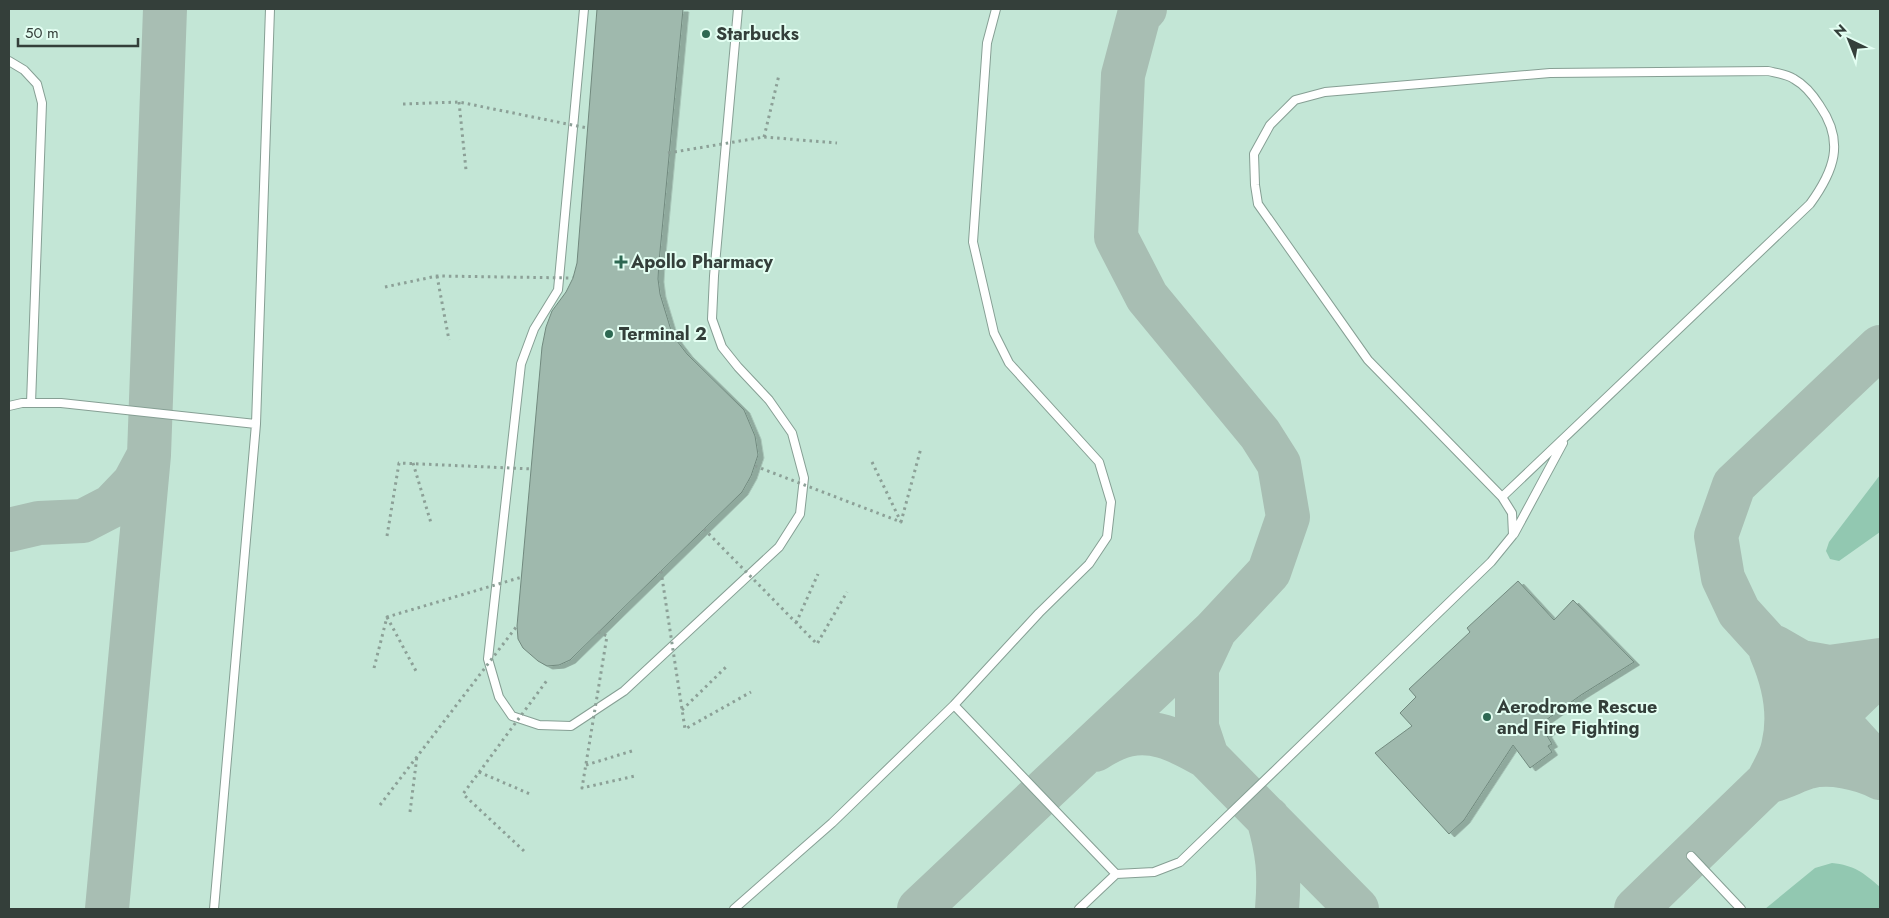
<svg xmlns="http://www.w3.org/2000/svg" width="1889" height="918" font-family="Jost,sans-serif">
	<defs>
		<filter id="shadow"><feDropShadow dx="5.5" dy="3" stdDeviation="0" flood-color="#0004"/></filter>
	</defs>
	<rect width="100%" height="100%" fill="#d6f1e4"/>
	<path fill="#c3e6d6" d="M9,9H1880V909H9Z"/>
	<path fill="#92c8b1" d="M1880,475V532L1839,561L1830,559L1826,551L1829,542Z
		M1832,863C1854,865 1864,873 1880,887V909H1765L1815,868Z"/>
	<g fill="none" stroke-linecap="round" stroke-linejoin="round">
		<path stroke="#a8beb3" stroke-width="44" d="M1880,347L1734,485L1716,536L1723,578L1739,612L1880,767
			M9,530L39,523L83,521L112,506L134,483L149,455
			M1214,632L1197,668V727L1207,757L1357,909
			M1775,647L1801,662L1829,667L1880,660
			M1095,750C1101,746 1108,742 1115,739C1149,724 1179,741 1207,757
			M1769,779C1774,769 1781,758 1783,747C1791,715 1784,682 1771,652
			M1771,781C1784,777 1796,771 1808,767C1829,761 1861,768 1880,778
			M1268,818C1278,853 1280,873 1277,909
			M107,909L149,455L165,9
			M919,909L1214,631L1269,572L1288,517L1279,464L1260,434L1147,297L1116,237L1123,75L1139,15L1145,9
			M1636,909L1880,673"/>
	</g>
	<path fill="#9fb9ad" stroke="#728a7f" filter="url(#shadow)" d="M597,9H683L659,262L658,279L660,294L670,327L677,341L687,354L744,410L755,436L758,455L751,476L742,492L570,660L559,665L547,666L538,661L523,648L518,639L517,626L542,347L546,327L552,311L566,292L573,278L577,263Z
		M1518,581L1554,620L1573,600L1634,662L1581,695L1546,720L1552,729L1546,734L1552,744L1548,746L1552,752L1530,768L1513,745L1464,820L1449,834L1375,753L1412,726L1400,713L1416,697L1409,689L1470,632L1467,628Z"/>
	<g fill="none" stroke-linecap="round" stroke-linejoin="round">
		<g stroke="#869f94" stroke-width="10">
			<path id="lane" d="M584,9L558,290L534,329L521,364L488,659L499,697L512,716L539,725L571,726L624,691L779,547L800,514L804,478L792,433L769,400L738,367L722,347L712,319L714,276L738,9
				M9,61L24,70L37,84L42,103L31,403
				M9,406L22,403H61L256,424L214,909
				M256,424L270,9
				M1514,534L1563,443
				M954,705L1116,874L1079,909
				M1691,856L1741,909
				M1116,874L1154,872L1180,862L1491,562L1513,535L1512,513L1502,497L1368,360L1258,204L1255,185L1254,154L1270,125L1295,100L1325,92L1550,73L1768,71C1776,73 1786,74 1794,79C1805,85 1813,95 1820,106C1845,142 1834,171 1810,204L1502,497
				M734,909L832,823L954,705L1039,613L1089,564L1107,537L1111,502L1099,462L1009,363L994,333L973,242L987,43L996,9"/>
		</g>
		<path stroke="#8ca097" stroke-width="3" stroke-dasharray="2.5 4" stroke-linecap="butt" d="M459,102L466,170
			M764,137L779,75
			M437,276L449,340
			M872,462L901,522
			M413,463L431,523
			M387,617L416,671
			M796,623L818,574
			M682,710L726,667
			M586,765L632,751
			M479,772L530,794
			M410,812L417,756"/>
		<use href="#lane" stroke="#fff" stroke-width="8"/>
		<path stroke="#8ca097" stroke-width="3" stroke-dasharray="2.5 4" stroke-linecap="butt" d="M403,104L459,102L587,128
			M668,153L764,137L837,143
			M385,287L437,276L573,278
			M755,466L901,522L921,448
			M704,529L817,644L847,592
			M387,536L399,463L532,469
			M661,571L685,729L751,692
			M598,632L607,636L582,788L635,776
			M374,668L387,617L522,577
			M380,805L517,626
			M524,851L463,794L548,679"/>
	</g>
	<g fill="#2d6852" stroke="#e3fef2" stroke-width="2">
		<circle cx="706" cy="34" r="5"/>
		<path d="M618.5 254.5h5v5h5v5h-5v5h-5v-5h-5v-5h5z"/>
		<circle cx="609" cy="334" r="5"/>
		<circle cx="1487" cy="717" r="5"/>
	</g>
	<g text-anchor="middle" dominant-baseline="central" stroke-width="4" stroke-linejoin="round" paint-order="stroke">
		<g font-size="18" font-weight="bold" fill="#343f3a" stroke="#e3fef2" text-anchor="start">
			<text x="716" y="34">Starbucks</text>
			<text x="631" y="262">Apollo Pharmacy</text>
			<text x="619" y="334">Terminal 2</text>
			<text x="1497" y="707">Aerodrome Rescue<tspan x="1497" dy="21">and Fire Fighting</tspan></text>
		</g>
	</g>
	<rect width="1889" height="918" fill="none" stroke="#343f3a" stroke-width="20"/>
	<g transform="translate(1849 40) rotate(317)" stroke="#e3fef2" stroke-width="4" paint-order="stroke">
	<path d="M0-4L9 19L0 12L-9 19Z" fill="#343f3a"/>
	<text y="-8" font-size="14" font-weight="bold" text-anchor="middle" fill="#343f3a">N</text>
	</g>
	<path d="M18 38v8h120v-8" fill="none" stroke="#343f3a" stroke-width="2.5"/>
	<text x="25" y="38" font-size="15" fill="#343f3a" stroke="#e3fef2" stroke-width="4" paint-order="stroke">50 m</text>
</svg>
